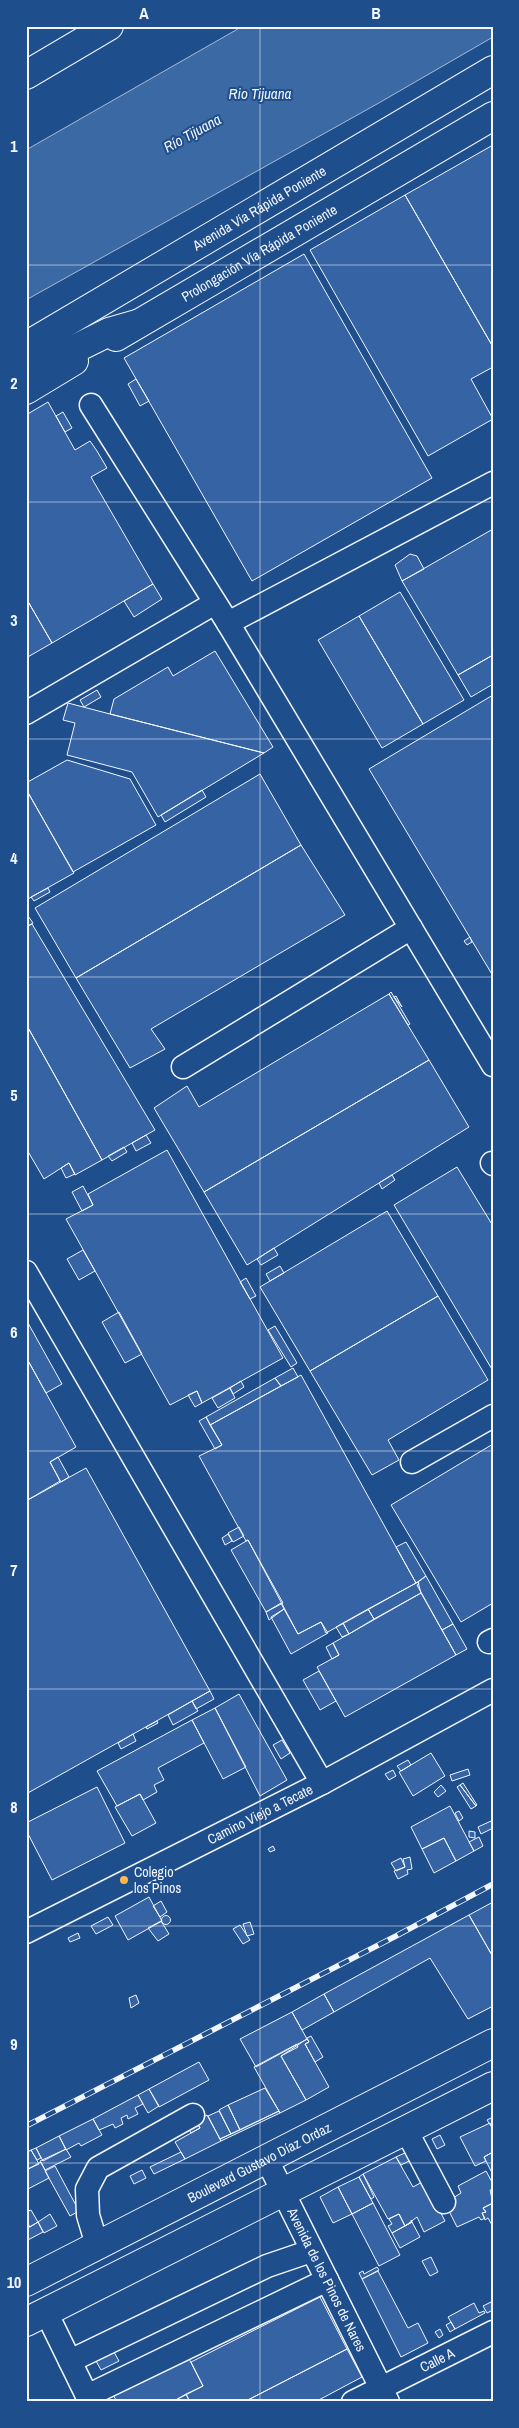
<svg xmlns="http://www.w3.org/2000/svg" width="519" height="2428" font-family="'Archivo Narrow',sans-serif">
	<rect width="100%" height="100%" fill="#1f4e8c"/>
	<path fill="#3b69a3" stroke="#a8bbd7" d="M243,26H493V37L377,104L26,300V150Z"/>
	<path fill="#3563a3" stroke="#f2f6ff" d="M493,145V347L405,195Z
		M405,195L493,347V367L471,379L493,419L428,456L310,250Z
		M304,254L432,478L252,581L124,358Z
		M136,379L149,401L140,406L128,384Z
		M48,402L75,450L90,441L97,451L107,468L91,477L153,584L52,643L26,598V415Z
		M63,412L72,428L65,432L56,416Z
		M493,529V655L458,675L402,581Z
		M410,554L417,556L424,569L402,581L395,565Z
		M153,584L162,599L134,617L124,601Z
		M400,592L464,700L423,724L359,616Z
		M26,598L52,643L26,658Z
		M359,616L423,724L382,748L318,640Z
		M215,651L273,747L264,753L110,714L114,699L168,667L173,676Z
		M493,655V684L471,697L458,675Z
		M97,690L101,697L84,707L80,700Z
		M493,695V976L369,769Z
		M68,703L110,714L264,753L158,817L132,772L67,755L75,723L63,720Z
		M67,760L130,779L156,825L73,872L26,789V783Z
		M260,774L301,845L76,978L35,908Z
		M26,789L74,873L26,900Z
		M202,790L206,797L165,822L161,815Z
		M301,845L345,915L151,1029L165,1049L130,1068L76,978Z
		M48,888L50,892L34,901L31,897Z
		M26,913L33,923L26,927Z
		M32,924L155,1130L102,1160L26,1024V927Z
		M470,937L472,942L467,945L464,941Z
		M391,992L410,1024L408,1025L389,994Z
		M389,994L429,1060L204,1192L154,1108L187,1086L199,1107Z
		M396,996L402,1007L394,997Z
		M26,1024L102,1160L75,1175L69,1163L44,1179L26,1148Z
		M429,1060L469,1127L247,1265L204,1192Z
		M146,1135L151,1143L136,1151L132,1143Z
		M124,1147L127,1152L112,1161L108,1156Z
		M167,1150L283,1358L202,1403L197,1391L170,1405L66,1219L93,1205L88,1194Z
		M69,1163L75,1174L66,1178L61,1168Z
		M457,1167L493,1226V1371L394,1205Z
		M392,1175L395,1180L382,1189L379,1183Z
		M83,1186L93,1205L82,1211L72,1192Z
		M387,1211L438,1296L310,1371L260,1287Z
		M274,1248L278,1255L261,1265L257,1259Z
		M83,1250L95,1271L79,1280L67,1259Z
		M280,1266L284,1273L270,1281L266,1274Z
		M246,1278L256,1296L250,1299L240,1282Z
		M438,1296L488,1380L388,1440L399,1460L372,1475L310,1371Z
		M119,1312L142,1354L125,1363L102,1322Z
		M28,1323L62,1384L46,1393L26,1357V1324Z
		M275,1326L297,1363L291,1367L268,1330Z
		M26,1357L76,1447L50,1462L60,1481L26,1501Z
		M293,1368L298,1377L281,1386L275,1378Z
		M301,1375L416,1583L326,1633L321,1622L298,1634L248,1540L246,1541L199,1456L222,1445L210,1425Z
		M275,1378L281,1386L210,1425L206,1417Z
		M241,1381L244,1387L233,1394L230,1388Z
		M230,1388L235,1398L218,1408L212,1398Z
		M197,1391L202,1403L195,1407L188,1395Z
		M206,1417L222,1445L215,1449L199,1421Z
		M493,1444V1603L461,1622L391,1505Z
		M58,1457L69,1477L61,1482L50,1462Z
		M86,1468L210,1691L26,1794V1501Z
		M239,1527L244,1536L233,1542L228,1533Z
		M228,1534L232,1541L225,1545L222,1538Z
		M248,1540L283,1603L266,1612L231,1550Z
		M406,1542L426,1576L416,1583L396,1547Z
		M426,1576L453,1624L442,1630L417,1585L419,1584L418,1582Z
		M418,1582L421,1593L374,1619L368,1609Z
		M421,1593L456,1655L345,1717L317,1667L339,1655L333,1643Z
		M281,1603L284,1609L269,1620L266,1612Z
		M284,1609L298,1634L321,1622L328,1633L291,1654L271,1617Z
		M368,1609L374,1619L349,1634L343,1623Z
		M343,1623L349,1634L342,1637L336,1627Z
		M453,1624L467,1649L456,1655L442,1630Z
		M333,1643L339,1655L332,1659L326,1647Z
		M319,1671L336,1701L320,1710L303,1680Z
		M210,1691L214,1699L196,1709L192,1701Z
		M239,1694L287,1780L260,1796L215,1708Z
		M192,1701L198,1711L173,1725L168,1715Z
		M215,1708L246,1767L223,1779L192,1720Z
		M192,1720L204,1743L158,1768L164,1780L154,1785L157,1792L143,1800L140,1794L117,1806L97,1771Z
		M157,1721L158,1723L147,1729L146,1727Z
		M133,1734L136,1741L121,1749L118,1743Z
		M282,1740L290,1753L281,1759L273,1745Z
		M431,1753L445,1776L413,1796L399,1772Z
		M408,1760L411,1765L401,1771L397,1766Z
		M468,1769L470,1775L452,1781L450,1775Z
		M393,1770L396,1776L389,1780L385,1774Z
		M463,1783L477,1805L476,1806L460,1785Z
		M441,1785L446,1791L438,1797L434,1792Z
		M460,1785L476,1806L471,1809L457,1787Z
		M97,1787L125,1843L52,1880L26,1830V1823Z
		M140,1794L156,1823L132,1836L115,1807Z
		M450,1806L474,1851L456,1861L444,1838L422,1849L411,1827Z
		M459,1811L463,1818L459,1821L455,1813Z
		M491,1821L493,1828L481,1834L478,1827Z
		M469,1831L475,1832V1838L469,1837Z
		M479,1837L483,1846L474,1851L469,1842Z
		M444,1838L456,1861L434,1873L422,1849Z
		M273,1846L275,1850L270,1852L268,1849Z
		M410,1857L412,1869L407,1870L408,1874L398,1879L394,1871L405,1867L403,1859Z
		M401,1858L405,1867L396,1871L391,1863Z
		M149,1897L162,1921L128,1940L115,1916Z
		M161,1901L167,1912L160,1917L153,1906Z
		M493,1902V1957L469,1915Z
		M469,1915L493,1957V2006L468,2019L430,1958L334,2012L324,1994Z
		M161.5 1920a4.5 4.5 0 1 1 9 0a4.5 4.5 0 1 1-9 0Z
		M108,1917L113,1925L96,1934L91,1926Z
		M161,1921L169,1934L158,1941L148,1928Z
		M250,1922L254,1934L247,1936L243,1924Z
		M240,1925L250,1940L243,1944L233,1929Z
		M78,1933L80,1938L70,1942L68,1938Z
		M324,1994L334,2012L302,2030L292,2012Z
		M136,1995L139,2003L131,2008L129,1998Z
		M292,2012L307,2039L256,2067L240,2039Z
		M311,2036L323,2057L315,2062L305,2044L309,2042L307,2038Z
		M307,2039L309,2042L305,2044L329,2087L306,2100L281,2056Z
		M297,2044L298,2047L281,2056L306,2100L280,2113L254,2067Z
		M199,2062L209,2080L159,2107L149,2089Z
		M265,2088L279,2111L240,2130L228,2105Z
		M149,2089L159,2106L148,2113L138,2095Z
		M138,2095L143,2104L135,2108L138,2114L128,2119L127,2115L121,2118L123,2124L115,2128L113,2124L99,2130L93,2119Z
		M228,2105L240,2130L231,2134L219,2110Z
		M219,2111L231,2134L220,2139L208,2116Z
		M279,2111L280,2113L221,2141L220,2139Z
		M207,2115L221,2141L185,2159L175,2142L200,2128L196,2121Z
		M493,2117V2129L487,2120Z
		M93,2119L102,2135L81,2146L79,2143L66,2150L59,2136Z
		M196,2121L200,2128L191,2133L187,2126Z
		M490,2123L493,2129V2152L484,2157L486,2161L475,2166L460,2137Z
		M440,2135L445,2145L437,2149L432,2139Z
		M59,2136L66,2149L43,2161L36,2148Z
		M36,2148L41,2158L37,2160L31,2150Z
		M66,2149L71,2157L45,2170L40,2161Z
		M31,2150L39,2164L26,2170V2153Z
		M181,2152L185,2159L154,2174L150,2167Z
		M407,2152L411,2160L401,2165L396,2157Z
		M493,2152V2175L484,2157Z
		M396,2157L413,2187L424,2181L445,2221L424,2232L417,2217L405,2226L399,2214L388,2219L363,2174Z
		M41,2162L49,2178L26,2190V2170Z
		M55,2166L79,2211L70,2216L45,2171Z
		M142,2170L146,2178L134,2184L130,2176Z
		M486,2171L493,2184V2190H490L493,2203L483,2208L486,2212L482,2213L485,2218L481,2220L479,2217L457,2227L445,2203L461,2193L458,2186Z
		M363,2174L374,2197L371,2199L359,2177Z
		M359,2177L373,2203L352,2214L338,2187Z
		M338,2187L352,2214L333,2223L320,2197Z
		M373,2203L400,2255L379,2266L352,2214Z
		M493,2203V2225H492L488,2218L485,2220L482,2213L486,2212L483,2208Z
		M31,2210L38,2222L30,2227L26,2220V2212Z
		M50,2214L57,2226L44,2233L38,2222Z
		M399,2214L405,2226L412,2222L411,2220L412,2222L392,2233L388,2226L392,2224L389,2219Z
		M38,2222L43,2232L26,2241V2229Z
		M412,2222L420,2237L400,2248L392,2233Z
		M431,2257L438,2272L430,2276L422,2261Z
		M377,2267L379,2270L362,2279L359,2273L363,2271L364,2274Z
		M378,2271L408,2328L418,2323L428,2343L401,2357L362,2279Z
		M320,2297L347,2349L244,2402H190L186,2394L203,2386L191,2362Z
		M493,2301V2310L487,2313L483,2306Z
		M474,2303L479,2313L484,2311L485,2313L455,2329L448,2317Z
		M451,2322L455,2329L450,2332L446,2325Z
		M440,2329L443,2335L439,2338L435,2332Z
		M109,2343L119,2361L101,2370L91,2352Z
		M347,2349L362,2377L315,2402H244Z
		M185,2351L203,2386L172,2402H117L110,2389Z
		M186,2394L190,2402H172Z"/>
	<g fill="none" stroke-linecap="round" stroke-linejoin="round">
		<g stroke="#f2f6ff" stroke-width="25">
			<g id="minor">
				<path d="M91,405L228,623L493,1065"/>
				<path d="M228,623L493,483"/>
				<path d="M26,713L215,603"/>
				<path d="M183,1067L411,928"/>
				<path d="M492,1163L493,1164"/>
				<path d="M26,1272L322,1783"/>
				<path d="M412,1462L493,1416"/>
				<path d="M489,1642L493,1640"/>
				<path id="s1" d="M26,1932L322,1783L493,1690"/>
				<path d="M406,2130L444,2202"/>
				<path id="s2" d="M266,2158L388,2402"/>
				<path d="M97,2245L88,2215L87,2189L98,2168L193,2115"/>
				<path d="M46,2312L90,2402"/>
				<path d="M70,2361L267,2266L311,2251"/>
				<path d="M87,2396L327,2280"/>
				<path id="s3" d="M353,2402L493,2332"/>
			</g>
		</g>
		<g stroke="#f2f6ff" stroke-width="30">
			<g id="major">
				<path id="s4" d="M116,337L493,116"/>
				<path d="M26,390L74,361"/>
				<path id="s5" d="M26,2282L493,2043"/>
				<path d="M26,2322L493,2086"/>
			</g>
		</g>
		<g stroke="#f2f6ff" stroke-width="30">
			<g id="highway">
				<path d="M26,75L109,26"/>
				<path id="s6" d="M26,346L493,70"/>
				<path d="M26,373L109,332L137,324"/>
			</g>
		</g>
		<use href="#minor" stroke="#1f4e8c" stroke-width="22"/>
		<use href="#major" stroke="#1f4e8c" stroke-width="28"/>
		<use href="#highway" stroke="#1f4e8c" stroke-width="28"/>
		<g stroke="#f2f6ff" stroke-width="5.5">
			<path id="rail" d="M26,2126L396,1936L493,1884"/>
		</g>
		<use href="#rail" stroke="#1f4e8c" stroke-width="4" stroke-dasharray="11" stroke-linecap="butt"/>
	</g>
	<path fill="none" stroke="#f2f6ff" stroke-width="1" stroke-opacity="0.55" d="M260,26V2402M26,265H493M26,502H493M26,739H493M26,977H493M26,1214H493M26,1451H493M26,1689H493M26,1926H493M26,2163H493"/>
	<circle fill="#ffb74d" stroke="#1f4e8c" stroke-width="2" cx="124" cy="1880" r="5"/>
	<g text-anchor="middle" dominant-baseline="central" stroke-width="4" stroke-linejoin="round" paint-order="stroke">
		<g font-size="14" fill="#f2f6ff" stroke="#1f4e8c">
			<text stroke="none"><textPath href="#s6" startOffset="271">Avenida Vía Rápida Poniente</textPath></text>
			<text stroke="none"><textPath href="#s4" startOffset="166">Prolongación Vía Rápida Poniente</textPath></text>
			<text stroke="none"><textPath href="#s1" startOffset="262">Camino Viejo a Tecate</textPath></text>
			<text stroke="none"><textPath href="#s5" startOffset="262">Boulevard Gustavo Díaz Ordaz</textPath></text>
			<text stroke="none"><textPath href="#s2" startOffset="136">Avenida de los Pinos de Nares</textPath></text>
			<text stroke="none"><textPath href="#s3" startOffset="94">Calle A</textPath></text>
		</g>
		<g font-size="14" fill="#f2f6ff" stroke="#1f4e8c" text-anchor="start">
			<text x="134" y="1872">Colegio<tspan x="134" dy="16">los Pinos</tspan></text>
		</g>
		<g font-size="15" font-style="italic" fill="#f2f6ff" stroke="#1f4e8c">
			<text x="260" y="93">Rio Tijuana</text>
			<text transform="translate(192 133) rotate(-29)">Río Tijuana</text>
		</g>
	</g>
	<rect width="519" height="2428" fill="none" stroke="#1f4e8c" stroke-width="55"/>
	<rect x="28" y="28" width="464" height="2372" fill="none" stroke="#f2f6ff" stroke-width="2"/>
	<g font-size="16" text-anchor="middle" font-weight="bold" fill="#f2f6ff">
		<text x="144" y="19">A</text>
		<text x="376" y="19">B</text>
		<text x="14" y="152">1</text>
		<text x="14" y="389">2</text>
		<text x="14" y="626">3</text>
		<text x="14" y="864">4</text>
		<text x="14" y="1101">5</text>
		<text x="14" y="1338">6</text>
		<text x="14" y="1576">7</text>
		<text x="14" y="1813">8</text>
		<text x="14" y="2050">9</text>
		<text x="14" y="2288">10</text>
	</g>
</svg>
